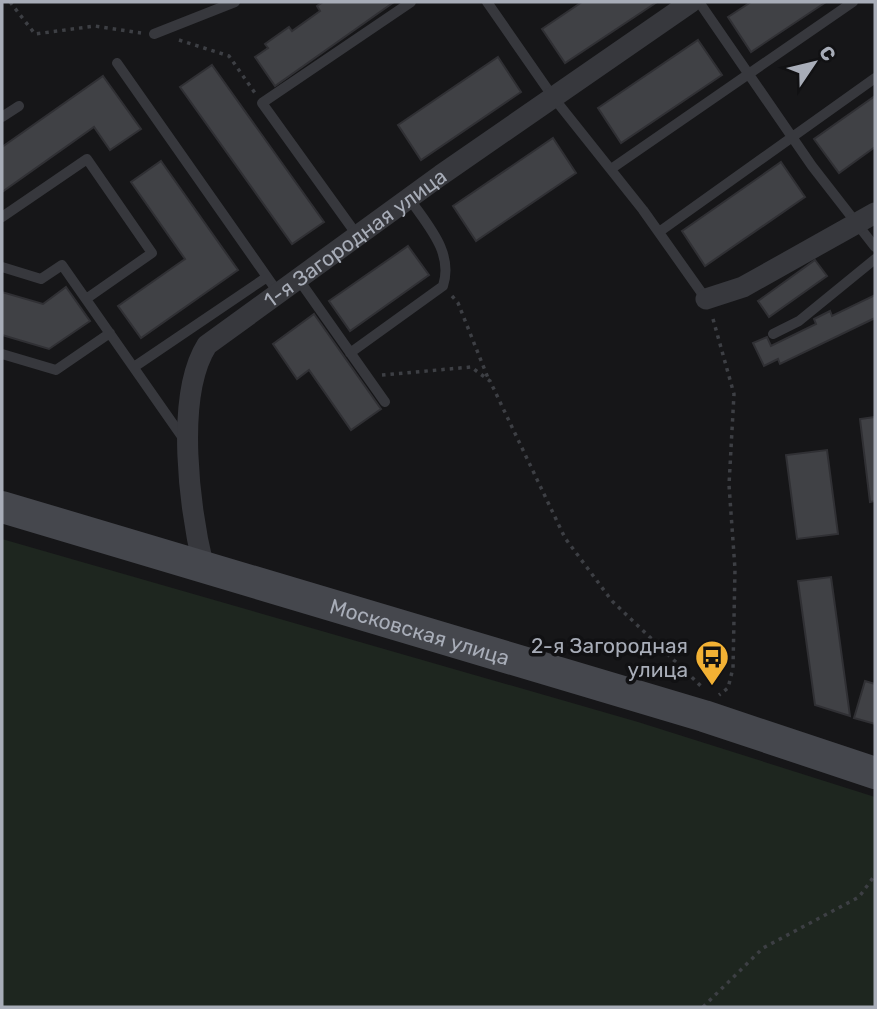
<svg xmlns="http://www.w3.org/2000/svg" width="877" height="1009" font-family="Rubik,sans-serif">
	<rect width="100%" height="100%" fill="#161618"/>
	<path fill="#1e261f" d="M2,539L638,722L875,797V1007H2Z"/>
	<path fill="#404145" stroke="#303034" stroke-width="2" d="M323,2H394L275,86L255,57L268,48L265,44L289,27L292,31L320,11L317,6Z
		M582,2H657L565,63L542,29Z
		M751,2H826L751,52L728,17Z
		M698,40L722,75L621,143L598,108Z
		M498,57L521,92L421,160L398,125Z
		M212,65L324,222L292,244L180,87Z
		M103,76L141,129L110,150L94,127L2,192V147Z
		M875,96V147L839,173L814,139Z
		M553,138L576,173L476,241L453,206Z
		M161,161L238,270L141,338L118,306L185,259L131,182Z
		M781,162L805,197L705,266L682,231Z
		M408,246L429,275L350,331L329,301Z
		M815,260L827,276L769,317L758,301Z
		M66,287L90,321L49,349L2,335V292L43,304Z
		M875,295V318L780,364L778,359L764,366L753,343L767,337L771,346L816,324L814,319L830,311L832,316Z
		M314,314L381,409L351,430L309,370L297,379L273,344Z
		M875,417V501L870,502L860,419Z
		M827,450L838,534L797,539L786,455Z
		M831,577L850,716L815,705L798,581Z
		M865,681L875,684V724L854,718Z"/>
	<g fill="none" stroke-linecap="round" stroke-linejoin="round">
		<path stroke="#3d3f44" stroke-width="3.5" stroke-dasharray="3.5 5" stroke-linecap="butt" d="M10,2L35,34L95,26L141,33
			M179,40L229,56L255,93
			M452,296L458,303L488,378
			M713,319L734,394L729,485L735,569L733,668L728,688L719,695
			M382,375L471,367L490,381L565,538L612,601L704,689
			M703,1007L763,948L859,897L875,875"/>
		<path stroke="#37383d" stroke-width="10" d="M487,2L553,97L643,210L706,299
			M699,2L812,166L875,247
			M154,34L235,2
			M117,63L279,294
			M2,117L19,106
			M611,169L853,2
			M2,217L87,159L152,253L86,299
			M659,232L875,78
			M357,235L262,103L411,2
			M2,267L41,279L62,265L185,441
			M299,280L385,402
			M773,334L799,321L875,259
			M350,353L443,286C454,252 427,225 409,198
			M2,354L56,370L110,333
			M134,367L267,277"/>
		<g stroke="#37383d" stroke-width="21">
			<path d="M706,299L743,287L875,213"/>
			<path id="s1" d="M204,569C190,511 174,397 207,345L441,175L691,2"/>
		</g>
		<path stroke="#45474d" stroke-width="32" id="s2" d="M2,507L704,716L875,773"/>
	</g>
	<defs>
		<g id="bus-pin" transform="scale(1.75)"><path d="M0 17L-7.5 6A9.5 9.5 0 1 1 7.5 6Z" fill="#f2b134" stroke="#111113"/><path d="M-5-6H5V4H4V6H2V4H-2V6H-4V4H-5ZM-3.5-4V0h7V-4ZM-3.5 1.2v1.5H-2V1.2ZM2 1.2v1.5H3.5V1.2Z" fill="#111"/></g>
	</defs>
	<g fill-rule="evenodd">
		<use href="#bus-pin" x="712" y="657"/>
	</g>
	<g text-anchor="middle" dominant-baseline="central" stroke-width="7" stroke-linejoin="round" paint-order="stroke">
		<g font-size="21" fill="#a8adb8" stroke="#111113">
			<text stroke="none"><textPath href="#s1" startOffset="411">1-я Загородная улица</textPath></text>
			<text stroke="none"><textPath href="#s2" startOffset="436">Московская улица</textPath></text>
		</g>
		<g font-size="21" fill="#a8adb8" stroke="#111113" text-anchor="end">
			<text x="688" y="645">2-я Загородная<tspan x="688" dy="24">улица</tspan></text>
		</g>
	</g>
	<rect width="877" height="1009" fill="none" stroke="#a8adb8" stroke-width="7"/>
	<g transform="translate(814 63) rotate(55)" stroke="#111113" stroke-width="5" paint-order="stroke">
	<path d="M0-5L12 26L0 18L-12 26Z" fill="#a8adb8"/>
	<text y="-10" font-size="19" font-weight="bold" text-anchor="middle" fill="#a8adb8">С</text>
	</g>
</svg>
